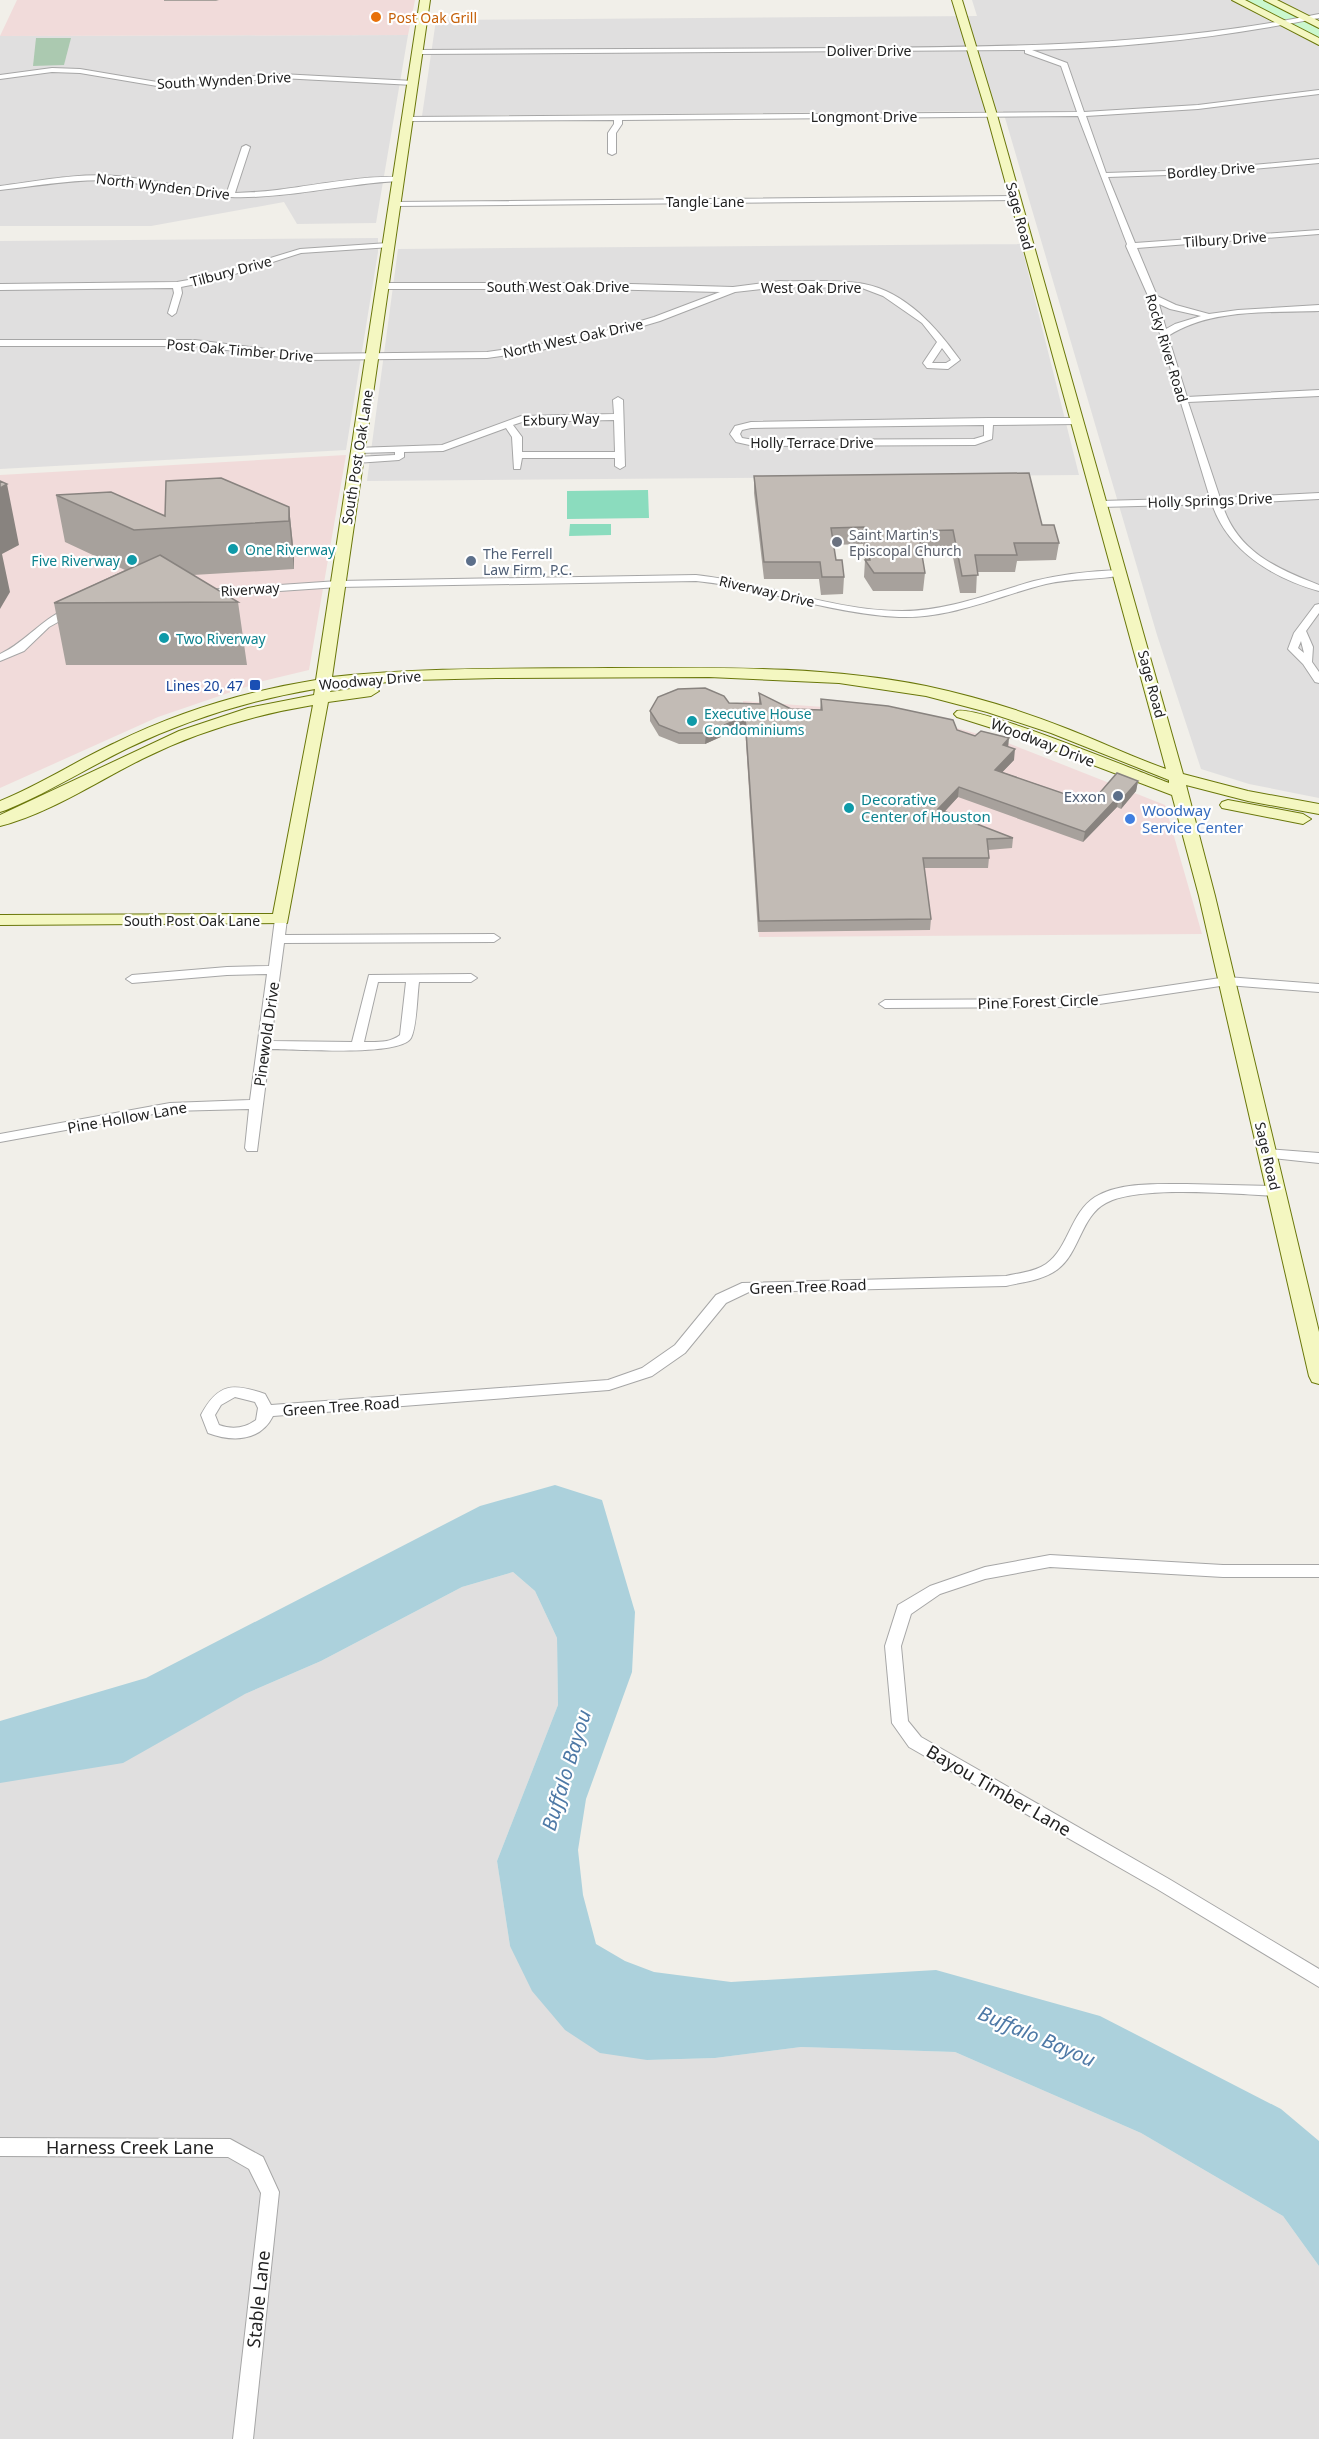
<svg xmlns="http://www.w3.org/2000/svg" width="1319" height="2439" font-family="'Noto Sans',sans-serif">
	<rect width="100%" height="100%" fill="#f1efe9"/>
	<path fill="#e0dfdf" d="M972,0H1319V798L1249,784L1201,769L1157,635L1003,111L422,116L436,20L977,16Z
		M408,35L376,223L297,224L284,202L151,226H0V36Z
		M378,238V252L346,450L0,469V241Z
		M1021,244L1079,475L367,481L398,249Z
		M513,1572L535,1591L557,1638L558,1705L497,1861L510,1946L647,2060L715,2058L801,2047L955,2052L1141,2133L1283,2216L1319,2266V2439H0V1780L245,1694L321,1661L462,1587Z"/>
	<path fill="#f1dbda" d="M17,0H415L408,35L0,36Z
		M346,455L309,670L263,681L158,717L0,788V475Z
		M743,701L878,711L939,723L1003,741L1165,805L1202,934L759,937Z"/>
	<path fill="#abc9b0" d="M36,38H71L64,65L33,66Z"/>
	<path fill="#caf8ce" d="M1242,0H1267L1319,27V40Z"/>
	<path fill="#8bdcbe" d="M648,490L649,518L567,519V491Z
		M570,524H611V535L569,536Z"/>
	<path fill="#acd1dc" d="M555,1485L602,1500L635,1612L632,1672L586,1799L578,1850L583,1895L596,1944L625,1961L654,1972L731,1982L936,1970L1100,2016L1281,2109L1319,2141V2266L1283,2216L1141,2133L955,2052L801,2047L715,2058L647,2060L600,2053L565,2030L532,1991L510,1946L497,1861L558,1705L557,1638L535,1591L513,1572L462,1587L321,1661L245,1694L123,1763L0,1783V1721L146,1678L480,1506Z"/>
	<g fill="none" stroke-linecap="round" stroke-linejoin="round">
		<g stroke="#a6a6a6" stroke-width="2">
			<path id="street" d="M1319,14V18C1224,37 1129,48 1032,50L1067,63L1084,112L1198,105L1319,90V94L1198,109L1086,116L1106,173L1197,170L1319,159V163L1197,174L1108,177L1135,243L1319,230V234L1137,248L1157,296L1176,305L1209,314L1238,310L1319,305V311C1270,313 1211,308 1168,336L1187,397L1319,390V396L1188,402L1220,498L1319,493V499L1222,504C1237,551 1275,568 1319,585V591C1273,578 1228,551 1212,504L1101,507L1096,504L1101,501L1210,498L1149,298L1126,246L1127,244L1078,116L622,120V124L616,133V153L612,155L608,153V133L614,124V120L407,121L403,119L407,117L1077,112L1061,66L1025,53V50L417,54L413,52L417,50C561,49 705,49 849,48C1008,47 1162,46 1319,14ZM1159,304L1170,309L1201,316L1175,324L1166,329Z
				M52,68L80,69L163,83L281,74L413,81L417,83L413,85L281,78L163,87L80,73L52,72L0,79V75Z
				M246,145L250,147L235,193C249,192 263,192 277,190C298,188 389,171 402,179L398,181C342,184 286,199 230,197C192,196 156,185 118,181C78,178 39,186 0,190V186C39,181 77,173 116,176C153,179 190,190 227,192L242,147Z
				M1015,196H1018V200L395,206L391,204L395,202Z
				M388,243L392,245L391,247L301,253L216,280L181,287L182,293L176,313L172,316L168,313L174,293L173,288L0,290V284L177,282L211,276L300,249Z
				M780,281C806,282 839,279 864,284C906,292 937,328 960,360L948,369L927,368L923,363L937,342L922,323L883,296L862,288L780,287L735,292L660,321L616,334L536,351L487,358L304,360L195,346H0V340H195L304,354L487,352L536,345L614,329L654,317L720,292L597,289H382L378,286L382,283H597L733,287ZM942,348L951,360L946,363H932Z
				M618,397L623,400L625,466L620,469L615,466V458H522L520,469H514L512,437L506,428L443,451L404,452V457L399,460L356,463L351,460L356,457L395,455V452L358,453L355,452V448L442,445L521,416L614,414L613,400ZM614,420L615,452H522V437L513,425L522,422Z
				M988,418H1077L1082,421L1077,424L993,425L992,439L975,445L754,446L736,442L730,434L735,426L751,422ZM984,425V436L974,439L754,440L742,438L740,434L742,430L751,428Z
				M1120,570L1125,573L1124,575C1098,580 1072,578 1046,584C998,596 950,619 899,617C830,614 765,588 696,581L338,587L204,596L199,593L204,590L338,581L696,575C765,582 832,611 902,611C948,611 991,593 1034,581C1063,574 1091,571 1120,570Z
				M1319,604V613L1306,631L1313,647L1312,662L1319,672V683L1315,682L1303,664L1288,649L1294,633L1315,605ZM1301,641L1304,653L1298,648Z
				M72,607L76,608V612L49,627L24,651L0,661V654C27,642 43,616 72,607Z
				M281,915L287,919L285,935L494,934L500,938L494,942L284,943L271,1041L352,1042L369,975L471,974L477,978L471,982H419C417,996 417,1026 411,1038C401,1057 293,1049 270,1049L257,1151H247L245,1148L249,1109L170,1111L0,1142V1134L170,1103L250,1100L267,974L227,975L132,983L126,979L132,975L227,967L269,966L275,919ZM378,982H406L400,1035C390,1043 377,1042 364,1042Z
				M1227,977L1319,984V992L1227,985L1079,1007L885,1008L879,1004L885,1000L1079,999Z
				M1267,1149L1319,1153V1163L1262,1157L1260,1154L1262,1151Z
				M1186,1184L1276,1186L1283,1191L1276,1196C1237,1194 1139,1185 1106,1203C1081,1216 1080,1252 1058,1269C1044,1280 1023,1282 1006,1286L749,1292L726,1303L685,1353L652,1376L609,1390L273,1416C260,1442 232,1442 208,1433L201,1415C218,1383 233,1383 265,1394L271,1405L608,1380L642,1368L675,1345L716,1295L742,1283L1006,1276C1019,1273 1034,1272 1046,1264C1069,1248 1070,1213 1095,1197C1120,1182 1158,1184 1186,1184ZM235,1397L255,1402L258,1408L256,1420C245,1428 233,1430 219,1425L215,1415L221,1405Z
				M1050,1555L1223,1565H1319V1577H1223L1050,1567L985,1579L940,1594L911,1614L901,1646L908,1721L921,1737L1169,1879L1319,1969V1987L1157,1889L909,1747L892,1723L885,1646L898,1605L930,1586L985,1567Z
				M0,2138L230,2139L263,2157L279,2192L253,2439H233L261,2193L249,2169L228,2157L0,2156Z"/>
		</g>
		<g stroke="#6a770a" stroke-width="2">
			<path id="secondary" d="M420,0H430L332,677C424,667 516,669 609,668C715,668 821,665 926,686C973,696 1020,710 1065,728C1099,741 1132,757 1166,769L987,115L952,0H962L997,115L1183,774L1248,791L1319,804V814L1248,801L1186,785L1215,896L1319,1332V1384L1312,1382L1309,1376L1199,896L1172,795L1014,735L957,717L954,714L957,711C978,705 1137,771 1169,783V780L1051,733L987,712L926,696L839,683L709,677L496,678L413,680L331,687L330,692L371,686L379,691L371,696L328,702L287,923L0,925V915L273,914L313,705C253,715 196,732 142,759C98,781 48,814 0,826V815L179,731L248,708L314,695L315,689C250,700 187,720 128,748C87,768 48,793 6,810L0,812V801C40,785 76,761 115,743C178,712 247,691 316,680Z
				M1232,0H1245L1319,38V45Z
				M1264,0H1277L1319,21V28Z
				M1228,800L1303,814L1311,819L1303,824L1222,808L1220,805L1222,802Z"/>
		</g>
		<use href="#street" fill="#fff" fill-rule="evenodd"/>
		<use href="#secondary" fill="#f4f7c1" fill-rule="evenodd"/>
	</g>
	<path fill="#a7a19c" d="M164,0H219L216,1H164Z
		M754,476L1042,525L1059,543L1056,560L1017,561L1015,572H977L976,593H960L951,547L921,548L925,573L923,591H873L864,577L865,560L863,544L833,545L836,560L844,577L843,594L821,595L819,579H764L754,493Z
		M56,495L165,516L289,507L294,555V569L193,575L238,602L247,665H66L54,603L125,570L65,542Z
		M759,693L791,709L820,710L821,699L957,730L1008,747L1014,760L1002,772L1091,803L1138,781L1136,791L1121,809L1117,807L1083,842L958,797L944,812L1013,838L1012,848L988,850L989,858L988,868H924L931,919L930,930L758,932L745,726L705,744H679L659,736L650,721V711L729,703L759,704Z"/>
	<path fill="#88837f" d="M7,484L19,545L2,554L10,592L0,609V488Z
		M289,507L294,555V569L289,521Z
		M745,716V726L705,744L706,733Z
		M1009,738L1008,749L1003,745Z
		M1015,749L1014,760L994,781L995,770Z
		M1138,781L1136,791L1121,809L1123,798Z
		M959,787L958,797L937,820L938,809Z
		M1119,796L1117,807L1083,842L1085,832Z"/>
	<path fill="#c2bbb5" stroke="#88837f" stroke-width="1.5" d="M1029,473L1042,525H1054L1059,543H1014L1017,555H975L978,575L962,576L953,530L918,531L925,573H874L865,560H870L864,527L831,528L836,560H842L844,577H822L820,562H764L754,476Z
		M221,478L289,507V521L134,530L56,495L111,492L165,516L166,481Z
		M0,481L7,484L0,488Z
		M160,555L238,602L54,603Z
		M705,688L724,696L729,703L761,704L759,693L791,709L822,710L821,699L888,706L953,720L957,730L975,736L981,731L1009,738L1003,745L1015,749L995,770L1091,803L1117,773L1138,781L1123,798L1119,796L1085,832L959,787L938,809L1013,838L987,839L989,858H923L931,919L759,921L745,716L706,733H679L659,725L650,711L658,697L678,689Z"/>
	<circle fill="#e8710a" stroke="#fff" stroke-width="2" cx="376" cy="17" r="6"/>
	<circle fill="#6b7280" stroke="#fff" stroke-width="2" cx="837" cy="542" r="6"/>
	<g fill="#0f9aa8" stroke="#fff" stroke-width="2">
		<circle cx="233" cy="549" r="6"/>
		<circle cx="132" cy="560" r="6"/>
		<circle cx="164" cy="638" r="6"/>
		<circle cx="692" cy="721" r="6"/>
		<circle cx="849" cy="808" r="6"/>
	</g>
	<g fill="#5c6f8a" stroke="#fff" stroke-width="2">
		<circle cx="471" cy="561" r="6"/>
		<circle cx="1118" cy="796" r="6"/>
	</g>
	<rect fill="#1a4fb4" stroke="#fff" stroke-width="2" x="249" y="679" width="12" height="12" rx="3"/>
	<circle fill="#3f7fe0" stroke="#fff" stroke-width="2" cx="1130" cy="819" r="6"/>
	<g text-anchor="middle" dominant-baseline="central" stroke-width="4.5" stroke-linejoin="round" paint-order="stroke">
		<g font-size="14" fill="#c56008" stroke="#fff" text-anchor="start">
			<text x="388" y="17">Post Oak Grill</text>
		</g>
		<g font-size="14" fill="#222" stroke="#fff">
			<text x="869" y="50">Doliver Drive</text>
			<text transform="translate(224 80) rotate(-3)">South Wynden Drive</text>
			<text x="864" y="116">Longmont Drive</text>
			<text transform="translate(1211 170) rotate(-4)">Bordley Drive</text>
			<text transform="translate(163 186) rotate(7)">North Wynden Drive</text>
			<text x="705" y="201">Tangle Lane</text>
			<text transform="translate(1020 216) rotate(75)">Sage Road</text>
			<text transform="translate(1225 239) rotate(-4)">Tilbury Drive</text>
			<text transform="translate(231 271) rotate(-15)">Tilbury Drive</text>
			<text x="558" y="286">South West Oak Drive</text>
			<text x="811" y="287">West Oak Drive</text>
			<text transform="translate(573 338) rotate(-12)">North West Oak Drive</text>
			<text transform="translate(1167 348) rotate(73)">Rocky River Road</text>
			<text transform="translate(240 350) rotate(5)">Post Oak Timber Drive</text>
			<text transform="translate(561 419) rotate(-2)">Exbury Way</text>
			<text x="812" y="442">Holly Terrace Drive</text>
			<text transform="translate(357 457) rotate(-81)">South Post Oak Lane</text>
			<text transform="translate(1210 500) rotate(-2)">Holly Springs Drive</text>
			<text transform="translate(250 589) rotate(-4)">Riverway</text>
			<text transform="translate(767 591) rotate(13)">Riverway Drive</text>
			<text transform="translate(370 680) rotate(-5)">Woodway Drive</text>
			<text transform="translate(1152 684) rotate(75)">Sage Road</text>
			<text x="192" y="920">South Post Oak Lane</text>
			<text transform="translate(1268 1156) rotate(77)">Sage Road</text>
		</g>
		<g font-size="14" fill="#5b616d" stroke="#fff" text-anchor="start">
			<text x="849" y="534">Saint Martin's<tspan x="849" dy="16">Episcopal Church</tspan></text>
		</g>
		<g font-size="14" fill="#0d838f" stroke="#fff" text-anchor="start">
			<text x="245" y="549">One Riverway</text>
			<text x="120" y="560" text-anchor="end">Five Riverway</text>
			<text x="176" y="638">Two Riverway</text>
			<text x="704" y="713">Executive House<tspan x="704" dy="16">Condominiums</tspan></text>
		</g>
		<g font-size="14" fill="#4e5e75" stroke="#fff" text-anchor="start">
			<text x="483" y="553">The Ferrell<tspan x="483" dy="16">Law Firm, P.C.</tspan></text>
		</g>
		<g font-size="14" fill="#164399" stroke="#fff" text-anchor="end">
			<text x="243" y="685">Lines 20, 47</text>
		</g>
		<g font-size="15" fill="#222" stroke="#fff">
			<text transform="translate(1043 742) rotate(21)">Woodway Drive</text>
			<text transform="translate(1038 1001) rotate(-2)">Pine Forest Circle</text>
			<text transform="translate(266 1034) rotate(-82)">Pinewold Drive</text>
			<text transform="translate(127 1117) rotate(-10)">Pine Hollow Lane</text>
			<text transform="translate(808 1286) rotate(-2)">Green Tree Road</text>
			<text transform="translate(341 1406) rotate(-4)">Green Tree Road</text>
		</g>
		<g font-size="15" fill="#4e5e75" stroke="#fff" text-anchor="end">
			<text x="1106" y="796">Exxon</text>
		</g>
		<g font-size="15" fill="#0d838f" stroke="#fff" text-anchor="start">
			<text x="861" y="799">Decorative<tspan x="861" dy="17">Center of Houston</tspan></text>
		</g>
		<g font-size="15" fill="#366cbe" stroke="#fff" text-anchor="start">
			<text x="1142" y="810">Woodway<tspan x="1142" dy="17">Service Center</tspan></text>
		</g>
		<g font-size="18" fill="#222" stroke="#fff">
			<text transform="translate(999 1790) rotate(30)">Bayou Timber Lane</text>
			<text x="130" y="2147">Harness Creek Lane</text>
			<text transform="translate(258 2299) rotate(-84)">Stable Lane</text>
		</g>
		<g font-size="20" font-style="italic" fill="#4e79a6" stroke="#fff">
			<text transform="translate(566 1770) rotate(-73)">Buffalo Bayou</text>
			<text transform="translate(1037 2036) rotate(23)">Buffalo Bayou</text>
		</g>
	</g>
</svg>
